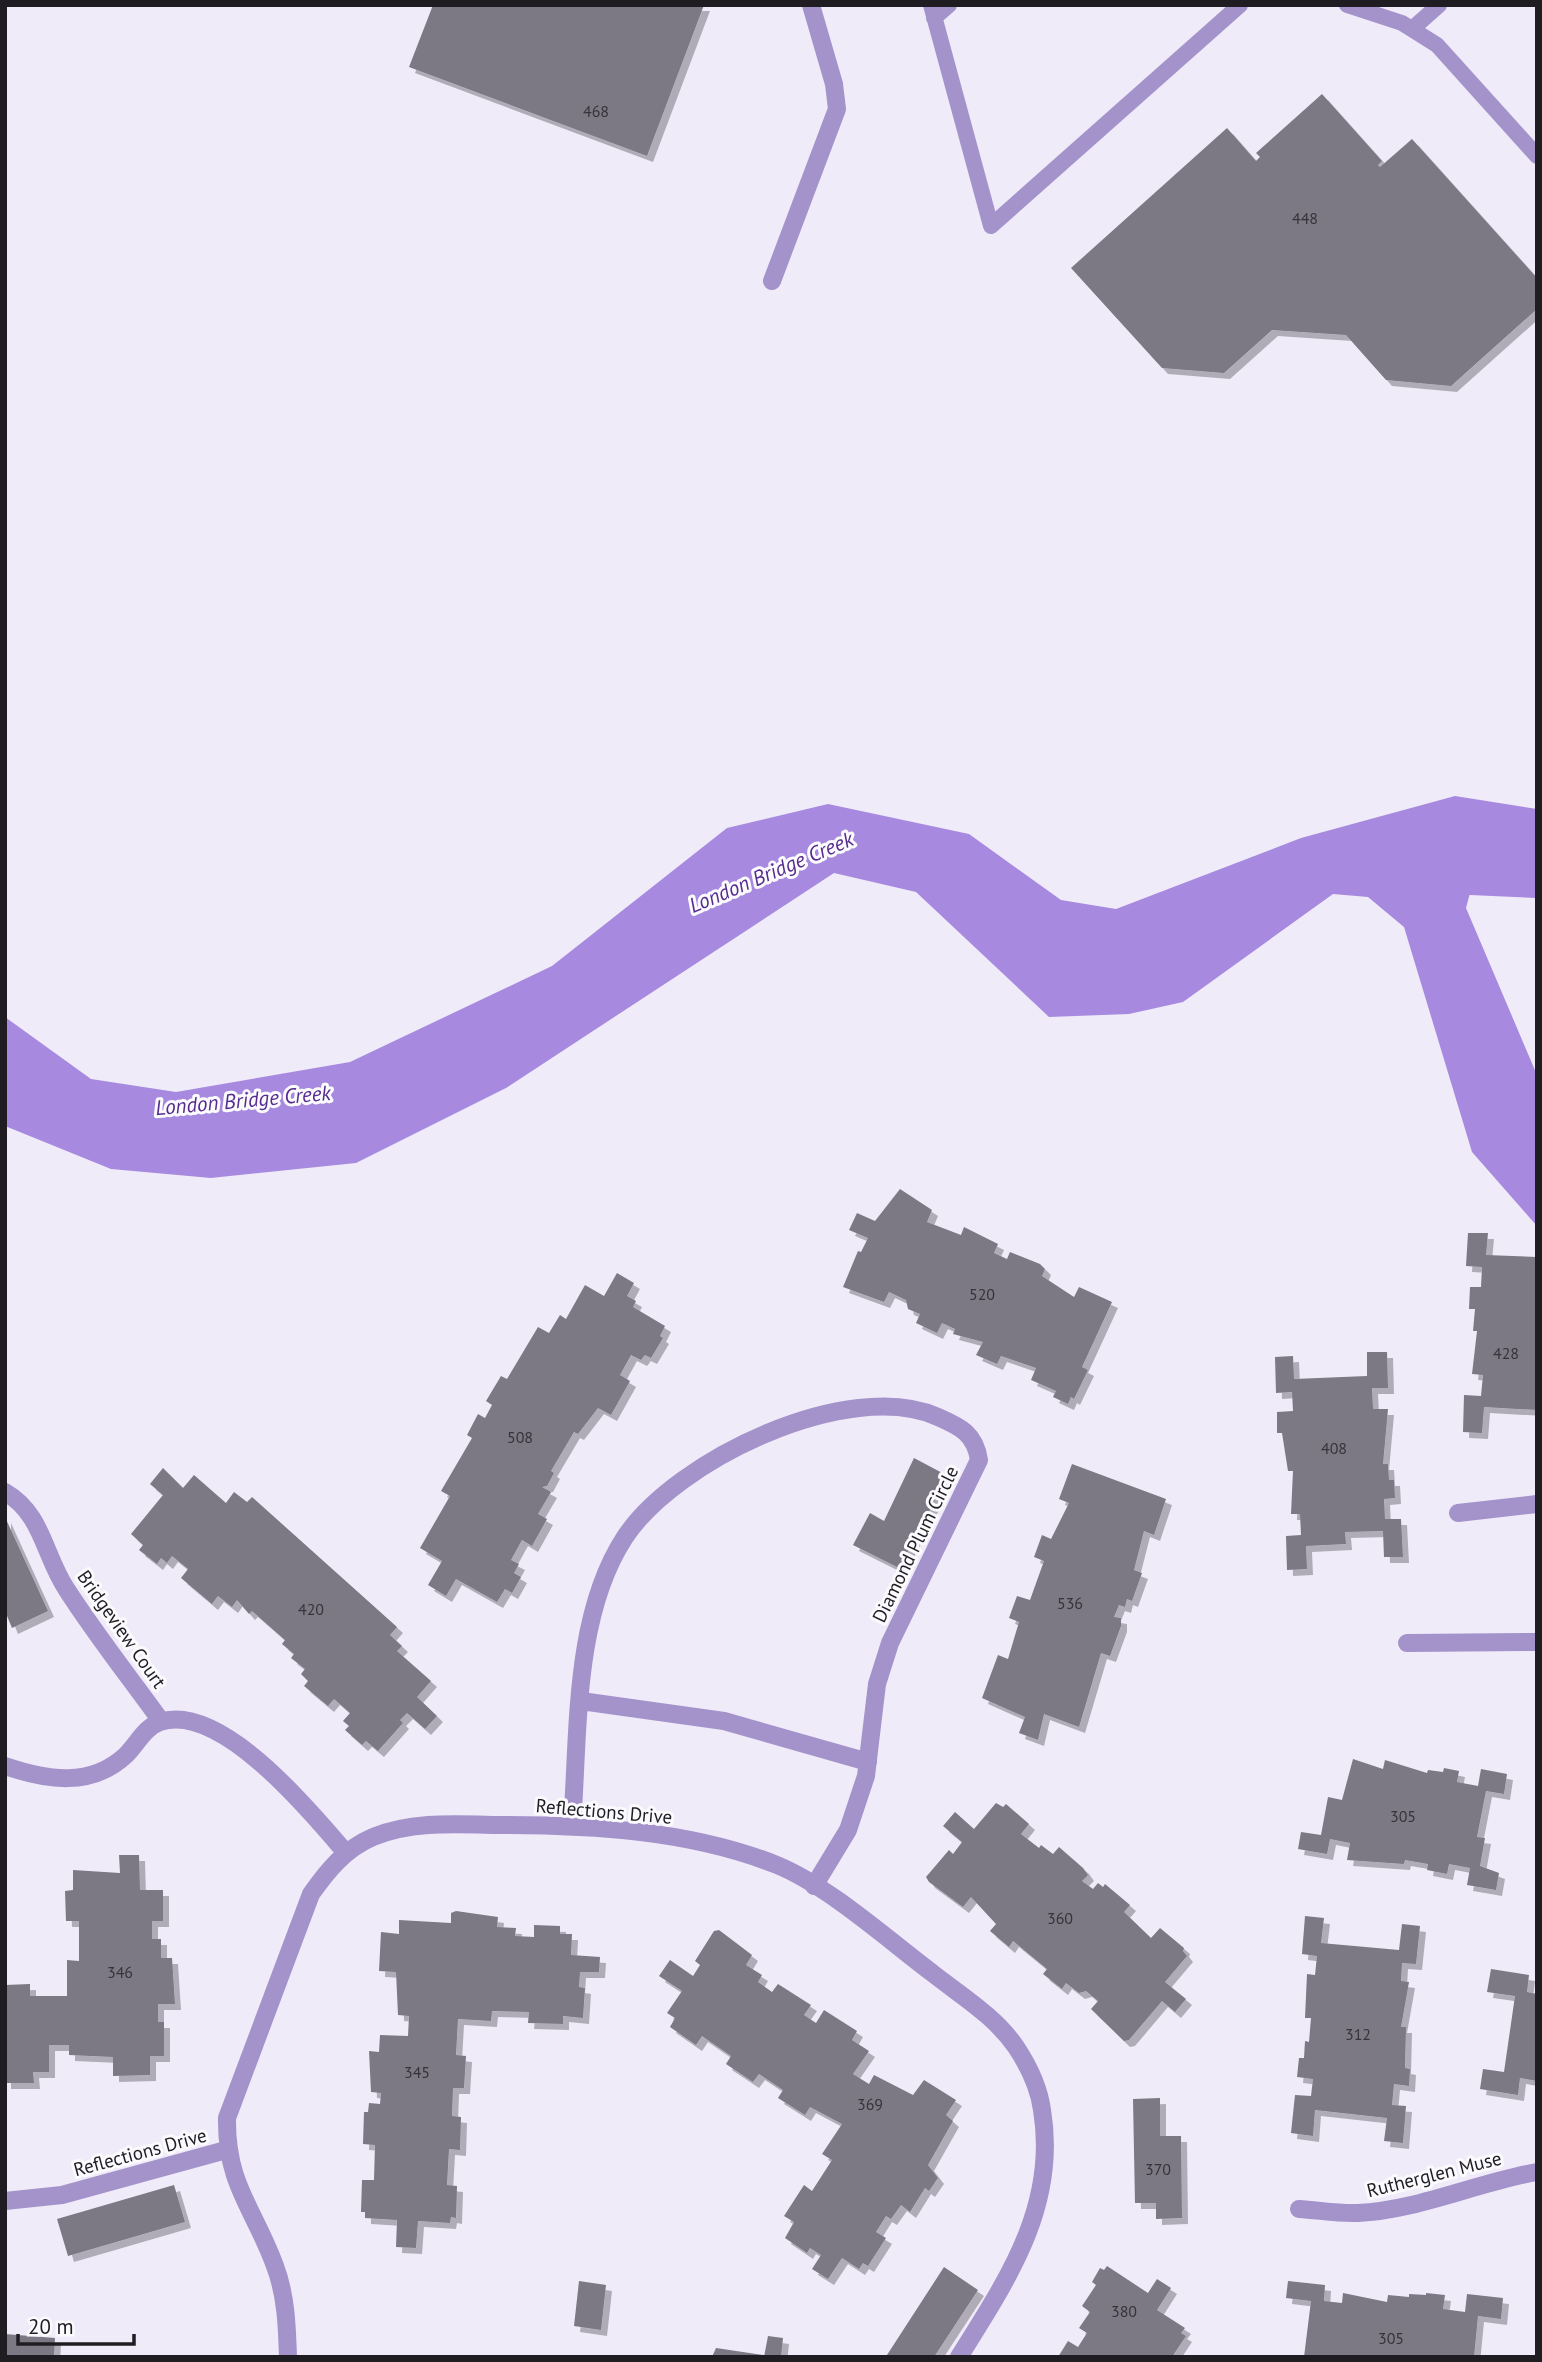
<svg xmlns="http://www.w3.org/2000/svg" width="1542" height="2362" font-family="'PT Sans',sans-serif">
	<defs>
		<filter id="shadow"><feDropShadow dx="6" dy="6" stdDeviation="0" flood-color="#0004"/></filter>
	</defs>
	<rect width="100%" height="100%" fill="#efebf9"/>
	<path fill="#a78adf" d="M1455,796L1537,809V863L1500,860L1474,878L1466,908L1537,1075V1226L1472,1152L1404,927L1368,897L1333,894L1183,1002L1129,1014L1049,1017L916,892L834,873L506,1088L356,1163L211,1178L111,1169L5,1126V1017L91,1079L176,1092L350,1062L552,966L727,828L828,804L969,834L1061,900L1116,909L1301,838Z"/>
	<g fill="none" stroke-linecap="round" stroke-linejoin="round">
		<path stroke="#a78adf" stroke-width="70" d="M1404,857L1537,863"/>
	</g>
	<path fill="#7c7884" filter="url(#shadow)" d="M433,5H704L647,156L409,67Z
		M1322,94L1382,161L1378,165L1380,167L1412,139L1537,278V309L1451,386L1386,380L1346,335L1272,330L1224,373L1162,368L1071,268L1227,128L1256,161L1260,157L1256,153Z
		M900,1189L932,1210L927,1222L961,1235L964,1227L998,1244L994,1253L1007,1259L1010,1252L1040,1264L1045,1269L1042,1276L1074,1297L1079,1287L1112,1302L1082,1367L1088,1370L1074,1399L1071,1397L1068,1404L1053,1397L1056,1391L1031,1380L1036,1368L1001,1356L997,1364L976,1355L983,1342L953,1334L955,1329L942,1323L937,1333L916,1323L920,1314L908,1309L906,1300L889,1292L884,1302L843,1287L858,1251L861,1252L868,1238L849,1230L857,1213L875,1221Z
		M1468,1233H1488L1486,1255L1537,1257V1410L1484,1407L1482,1433L1463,1432L1464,1395L1481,1396L1483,1375L1472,1374L1477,1331H1473L1475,1309H1469L1470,1287H1481L1482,1267L1466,1266Z
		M617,1273L634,1283L627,1296L636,1301L633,1307L665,1326L660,1336L663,1338L651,1358L645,1355L641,1360L631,1355L620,1375L630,1381L611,1415L598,1408L578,1434L574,1432L551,1471L554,1473L547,1486L542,1487L551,1492L538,1514L547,1519L532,1546L522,1540L511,1560L519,1564L514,1573L521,1577L512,1593L505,1589L497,1602L456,1579L446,1596L428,1585L442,1561L420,1548L450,1496L441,1491L472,1438L467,1435L478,1414L485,1418L492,1405L486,1401L501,1376L507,1379L538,1327L549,1333L560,1315L566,1319L585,1285L604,1296Z
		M1367,1352H1387L1388,1388H1372L1373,1409H1388L1383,1464H1388L1389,1480H1394L1395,1498L1384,1499L1385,1519H1401L1403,1557H1384L1383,1531L1345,1532L1346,1544L1306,1546L1307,1569L1287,1570L1286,1536L1301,1535L1300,1514H1291L1293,1471H1288L1282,1433H1277V1412L1293,1411L1292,1392L1276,1393L1275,1357L1293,1356L1294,1379L1367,1376Z
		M914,1458L948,1476L899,1568L853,1545L870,1513L884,1521Z
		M1072,1464L1166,1499L1154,1535L1144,1531L1134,1570L1142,1573L1132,1601L1127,1599L1125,1607L1119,1605L1114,1617L1121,1618V1626L1110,1656L1101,1653L1079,1727L1044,1714L1038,1740L1019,1733L1025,1717L982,1698L998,1655L1008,1659L1019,1622L1009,1618L1017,1596L1030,1600L1044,1561L1034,1557L1042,1535L1051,1539L1069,1503L1059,1499Z
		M163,1468L183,1488L194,1475L226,1503L234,1492L247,1502L252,1497L397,1627L390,1635L402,1646L397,1651L431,1681L417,1697L437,1716L425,1729L407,1713L400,1720L403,1723L378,1751L366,1741L362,1745L345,1730L349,1726L343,1721L350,1713L334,1699L328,1706L304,1686L308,1681L301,1674L305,1669L291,1658L294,1654L282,1644L285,1640L252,1611L249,1614L237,1600L232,1607L218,1596L212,1604L181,1578L188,1569L172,1556L167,1563L161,1558L157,1564L139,1550L143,1545L131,1534L163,1495L150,1484Z
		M5,1517L48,1611L12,1628L5,1611Z
		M1353,1759L1383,1769L1385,1760L1427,1773L1428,1770L1443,1772L1444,1768L1459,1771L1457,1782L1478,1786L1481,1769L1507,1774L1504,1794L1486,1791L1477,1837L1485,1838L1480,1866L1499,1873L1496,1890L1467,1885L1470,1868L1449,1864L1447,1874L1427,1870L1428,1864L1405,1860L1404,1864L1347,1860L1350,1843L1330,1839L1327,1854L1298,1849L1301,1832L1321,1835L1328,1797L1342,1800Z
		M996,1803L1003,1807L1006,1804L1029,1824L1021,1834L1039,1848L1041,1845L1053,1854L1059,1847L1083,1868L1088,1875L1082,1881L1093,1889L1098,1883L1103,1887L1105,1884L1130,1905L1124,1912L1151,1938L1160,1928L1184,1948L1183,1951L1187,1956L1165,1982L1186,1999L1175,2012L1162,2001L1129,2040L1124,2041L1091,2009L1098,2001L1086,1991L1079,1993L1066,1983L1062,1989L1043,1974L1047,1969L1013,1941L1009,1947L990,1931L996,1924L971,1897L963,1907L929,1882L926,1877L949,1850L953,1854L962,1842L943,1826L955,1812L974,1829Z
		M119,1855H139L140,1890H163V1921H152V1939H161V1958H172L175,2004H158V2022H164V2056H150V2075L113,2076V2057L69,2055V2045H49V2072H33L34,2083H5V1985L30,1984V1996H67V1960L79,1961V1921H66L65,1891L73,1890V1870L120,1873Z
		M456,1911L498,1917L497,1927L516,1928L515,1936L534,1937V1925L560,1926V1934H572L571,1955L600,1957L599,1972H580L579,1987L585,1988L583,2018L563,2016V2024L528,2023L529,2012L492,2011L491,2021L458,2019L456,2055L466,2056L464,2088H453L452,2116L461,2117L460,2150L449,2149L447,2185L457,2186L456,2218L451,2217L450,2223L418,2221L416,2248L396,2247L397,2220L365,2218V2212H361L362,2180H374L375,2145L363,2144L364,2112H368L369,2103L380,2104L381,2093L371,2092L369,2051L379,2052L380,2035L408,2036L409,2016L398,2015L396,1972L379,1971L381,1932L399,1934V1920L451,1923V1913Z
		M1305,1916L1324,1918L1321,1943L1399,1950L1402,1924L1420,1926L1416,1964L1402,1963L1401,1981L1409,1982L1401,2027H1406L1405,2068L1410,2069L1409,2086L1394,2084L1392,2105L1406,2106L1403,2143L1384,2141L1387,2118L1315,2110L1313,2136L1291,2133L1295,2095L1311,2096L1313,2079L1297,2077L1299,2058H1304L1305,2041L1309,2042L1311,2018H1305L1307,1974L1315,1975L1317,1956L1302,1954Z
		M719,1930L752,1955L746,1965L762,1975L758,1982L772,1992L778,1984L811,2005L804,2015L816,2023L824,2010L857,2031L852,2040L869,2051L853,2074L869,2084L874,2075L913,2095L924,2080L956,2100L946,2115L953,2121L928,2165L938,2178L929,2191L925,2188L910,2212L901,2205L891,2219L886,2216L876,2232L886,2238L868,2266L863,2263L859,2269L842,2258L828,2279L812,2269L821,2255L810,2248L807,2253L785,2238L794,2222L784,2216L804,2185L812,2191L832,2160L822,2154L842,2124L810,2107L805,2115L778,2098L783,2090L759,2074L753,2082L726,2064L731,2056L702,2036L696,2045L670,2027L675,2018L667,2013L682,1991L659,1976L670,1960L693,1976L700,1965L695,1961L714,1931Z
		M1491,1969L1529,1975L1527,1992L1537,1994V2081L1520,2078L1518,2095L1480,2089L1483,2069L1504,2072L1515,1996L1487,1992Z
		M1160,2098V2136H1181L1182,2218L1156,2219V2203H1135L1133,2099Z
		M174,2185L185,2222L68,2256L57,2219Z
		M1107,2266L1148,2293L1157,2279L1171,2288L1157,2310L1185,2328L1181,2333L1186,2336L1172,2357H1058L1068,2341L1078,2347L1087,2333L1079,2328L1090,2312L1082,2306L1096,2285L1092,2282L1100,2268L1104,2270Z
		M944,2267L978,2290L934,2357H890L887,2355Z
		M579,2281L606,2285L601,2330L574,2326Z
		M1288,2281L1325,2285L1324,2301L1342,2303L1343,2293L1387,2302L1388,2295L1409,2297V2294L1426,2295V2293L1445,2295L1443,2309L1465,2312L1467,2294L1503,2298L1501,2319L1478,2316L1474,2357H1304L1311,2301L1286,2298Z
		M5,2334L55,2338L54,2357H5Z
		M768,2336L783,2338L781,2357H764Z
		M716,2348L763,2355V2357H712Z"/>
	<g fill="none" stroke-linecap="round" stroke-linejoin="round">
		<path stroke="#a492ca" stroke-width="16" d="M931,5L991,226L1240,5
			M1347,5L1402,23L1437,45L1537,156
			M934,18L949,5
			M1412,29L1439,5"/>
		<path stroke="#a492ca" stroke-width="18" d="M772,281L837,109L834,84L811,5
			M5,1492C43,1514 44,1556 67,1590C96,1635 130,1678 161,1721
			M1458,1513L1537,1504
			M1407,1643L1537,1642
			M581,1701L724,1721L868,1762
			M5,1766C46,1780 91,1788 126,1755C137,1744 145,1727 160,1722C221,1702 311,1812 346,1853
			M572,1825C579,1733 573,1616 625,1537C676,1460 849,1377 938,1417C961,1427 975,1434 979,1460L890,1643L877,1684L866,1776L848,1830L814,1886
			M5,2201L62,2195L226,2150
			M1299,2209C1318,2210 1338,2214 1358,2213C1415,2211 1479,2182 1537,2172
			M288,2357C287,2326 286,2295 275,2266C254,2208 226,2185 227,2118L311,1894C328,1870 345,1849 373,1837C411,1821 456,1824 497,1825C590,1825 689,1830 777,1865C828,1886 886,1938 931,1972C960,1995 995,2016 1016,2047C1028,2065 1039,2088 1042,2110C1058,2206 1007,2280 959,2357"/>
	</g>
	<g text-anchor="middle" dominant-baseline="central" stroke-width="6" stroke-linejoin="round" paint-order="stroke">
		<g font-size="16" fill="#36343a">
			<text x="596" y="111">468</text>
			<text x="1305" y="218">448</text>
			<text x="982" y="1294">520</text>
			<text x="1506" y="1353">428</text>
			<text x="520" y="1437">508</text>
			<text x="1334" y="1448">408</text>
			<text x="1070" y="1603">536</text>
			<text x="311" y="1609">420</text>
			<text x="1403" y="1816">305</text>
			<text x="1060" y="1918">360</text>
			<text x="120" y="1972">346</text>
			<text x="1358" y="2034">312</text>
			<text x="417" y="2072">345</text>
			<text x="870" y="2104">369</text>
			<text x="1158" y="2169">370</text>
			<text x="1124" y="2311">380</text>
			<text x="1391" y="2338">305</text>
		</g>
		<g font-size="19" fill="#1f1d22" stroke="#fbfafd">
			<text transform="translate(915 1544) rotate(-64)">Diamond Plum Circle</text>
			<text transform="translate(122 1629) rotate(55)">Bridgeview Court</text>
			<text transform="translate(604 1811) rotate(5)">Reflections Drive</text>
			<text transform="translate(140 2152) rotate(-15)">Reflections Drive</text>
			<text transform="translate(1434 2174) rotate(-14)">Rutherglen Muse</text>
		</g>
		<g font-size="21" font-style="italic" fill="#552b8d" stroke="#fbfafd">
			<text transform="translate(771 872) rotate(-23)">London Bridge Creek</text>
			<text transform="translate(243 1100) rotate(-5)">London Bridge Creek</text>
		</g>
	</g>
	<rect width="1542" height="2362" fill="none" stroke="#1f1d22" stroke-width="14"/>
	<path d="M18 2334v10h116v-10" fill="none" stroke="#1f1d22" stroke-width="3.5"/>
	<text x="28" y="2334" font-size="21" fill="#1f1d22" stroke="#fbfafd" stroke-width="5" paint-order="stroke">20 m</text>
</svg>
